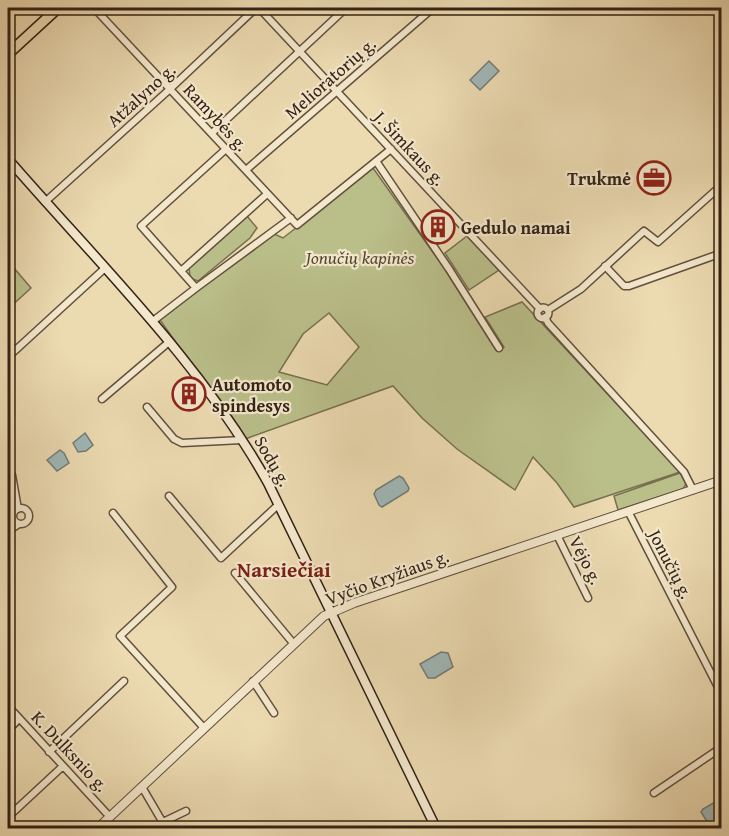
<svg xmlns="http://www.w3.org/2000/svg" width="729" height="836" font-family="'Gentium Book Plus',serif">
	<rect width="100%" height="100%" fill="#ecdab1"/>
	<filter id="stains"><feTurbulence type="fractalNoise" baseFrequency=".00333" numOctaves="4"/><feColorMatrix values="0 0 0 0 .2 0 0 0 0 .09 0 0 0 0 .02 0 0 0 .5 -.17"/></filter>
	<radialGradient id="worn" r=".72"><stop offset=".6" stop-color="#630" stop-opacity="0"/><stop offset="1" stop-color="#630" stop-opacity=".3"/></radialGradient>
	<path fill="#babf8a" stroke="#767050" stroke-width="1.5" fill-rule="evenodd" d="M373,168L444,268L496,350L504,347L485,317L522,302L680,472L574,507L557,483L533,457L515,490L457,449L422,418L393,386L245,439L160,320L272,233L283,238ZM329,313L359,347L327,385L279,372L303,334Z
		M247,216L257,228L250,238L198,281L190,278L189,267Z
		M467,236L499,270L469,290L445,253Z
		M8,261L31,288L8,309Z
		M680,473L686,484L683,489L618,510L614,496Z"/>
	<path fill="#9fb7b8" stroke="#747b77" stroke-width="1.5" d="M489,61L499,71L480,90L470,80Z
		M85,433L93,445L86,451L78,452L73,443Z
		M60,450L64,453L69,463L57,471L47,460Z
		M399,476L403,478L409,488L408,491L382,507L379,505L374,494L376,490Z
		M441,652L448,653L453,667L435,678H428L420,664Z
		M717,801L721,804V828H711L701,812L703,809Z"/>
	<g fill="none" stroke-linecap="round" stroke-linejoin="round">
		<g stroke="#61503c" stroke-width="9">
			<path id="minor" d="M94,8L297,225L391,149
				M259,8L540,309
				M212,133L346,8
				M376,161L449,269L499,348
				M246,170L433,8
				M45,202L170,89L256,8
				M605,266L624,286H629L722,253
				M181,271L267,194
				M196,288L291,218
				M537.5 313a5.5 5.5 0 1 1 11 0a5.5 5.5 0 1 1-11 0Z
				M548,310L581,289L644,231L658,242L715,191
				M545,317L548,323L684,472L693,490
				M153,321L196,288L141,226L226,149
				M8,357L104,269
				M102,399L169,342
				M147,407L174,439L182,443L242,440
				M8,470L12,475L18,509
				M169,496L221,558L278,505
				M13 516a8 8 0 1 1 16 0a8 8 0 1 1-16 0Z
				M628,511L722,695
				M113,513L172,587L120,636L204,728
				M8,531L19,524
				M557,535L588,598
				M235,573L293,643
				M253,681L274,713
				M8,706L110,817
				M8,730L19,719
				M49,752L124,681
				M142,787L166,828
				M654,793L722,747
				M8,817L63,766
				M163,822L186,811"/>
		</g>
		<g stroke="#61503c" stroke-width="10">
			<path id="tertiary" d="M98,828L324,616L354,603L722,480"/>
		</g>
		<g stroke="#332215" stroke-width="11">
			<path id="secondary" d="M8,159C98,263 200,361 268,483L436,828"/>
		</g>
		<g stroke="#332215" stroke-width="12">
			<path id="primary" d="M8,54L58,8"/>
		</g>
		<use href="#minor" stroke="#f3e7cc" stroke-width="6"/>
		<use href="#tertiary" stroke="#f3e7cc" stroke-width="8"/>
		<use href="#secondary" stroke="#f3e7cc" stroke-width="8"/>
		<use href="#primary" stroke="#ecdab1" stroke-width="9"/>
	</g>
	<defs>
		<g id="office-ring" transform="scale(1.725)"><circle r="9.5" fill="#f3e7cc" stroke="#8f2418" stroke-width="1.5"/><path d="M-6-3h4V-5.5h4V-3h4V5H-6ZM-1-4.5V-3h2v-1.5ZM-6 0V1H6V0Z" fill="#8f2418"/></g>
		<g id="building-ring" transform="scale(1.725)"><circle r="9.5" fill="#f3e7cc" stroke="#8f2418" stroke-width="1.5"/><path d="M-4-6H4V6H1V3H-1V6H-4ZM-2.5-4.3h1.7v1.8h-1.7ZM.8-4.3h1.7v1.8H.8ZM-2.5-1h1.7V.8h-1.7ZM.8-1h1.7V.8H.8Z" fill="#8f2418"/></g>
	</defs>
	<g fill-rule="evenodd">
		<use href="#office-ring" x="654" y="178"/>
		<use href="#building-ring" x="438" y="227"/>
		<use href="#building-ring" x="189" y="394"/>
	</g>
	<g text-anchor="middle" dominant-baseline="central" stroke-width="4.5" stroke-linejoin="round" paint-order="stroke">
		<g font-size="18" fill="#332215" stroke="#f3e7cc">
			<text transform="translate(330 78) rotate(-41)">Melioratorių g.</text>
			<text transform="translate(141 95) rotate(-42)">Atžalyno g.</text>
			<text transform="translate(216 117) rotate(47)">Ramybės g.</text>
			<text transform="translate(410 148) rotate(47)">J. Šimkaus g.</text>
			<text transform="translate(273 461) rotate(60)">Sodų g.</text>
			<text transform="translate(586 560) rotate(63)">Vėjo g.</text>
			<text transform="translate(671 564) rotate(63)">Jonučių g.</text>
			<text transform="translate(387 577) rotate(-20)">Vyčio Kryžiaus g.</text>
			<text transform="translate(70 751) rotate(47)">K. Dulksnio g.</text>
		</g>
		<g font-size="18" font-weight="bold" fill="#332215" stroke="#f3e7cc" text-anchor="start">
			<text x="631" y="178" text-anchor="end">Trukmė</text>
			<text x="461" y="227">Gedulo namai</text>
			<text x="212" y="384">Automoto<tspan x="212" dy="21">spindesys</tspan></text>
		</g>
		<g font-size="18" font-style="italic" fill="#554932" stroke="#f3e7cc">
			<text x="360" y="257">Jonučių kapinės</text>
		</g>
		<g font-size="21" font-weight="bold" fill="#7a1f14" stroke="#f3e7cc">
			<text x="284" y="569">Narsiečiai</text>
		</g>
	</g>
	<rect width="729" height="836" fill="none" stroke="#ecdab1" stroke-width="30"/>
	<rect x="9" y="9" width="711" height="818" fill="none" stroke="#332215" stroke-width="3"/>
	<rect x="15" y="15" width="699" height="806" fill="none" stroke="#332215" stroke-width="1.5"/>
	<rect width="100%" height="100%" filter="url(#stains)"/>
	<rect width="100%" height="100%" fill="url(#worn)"/>
</svg>
